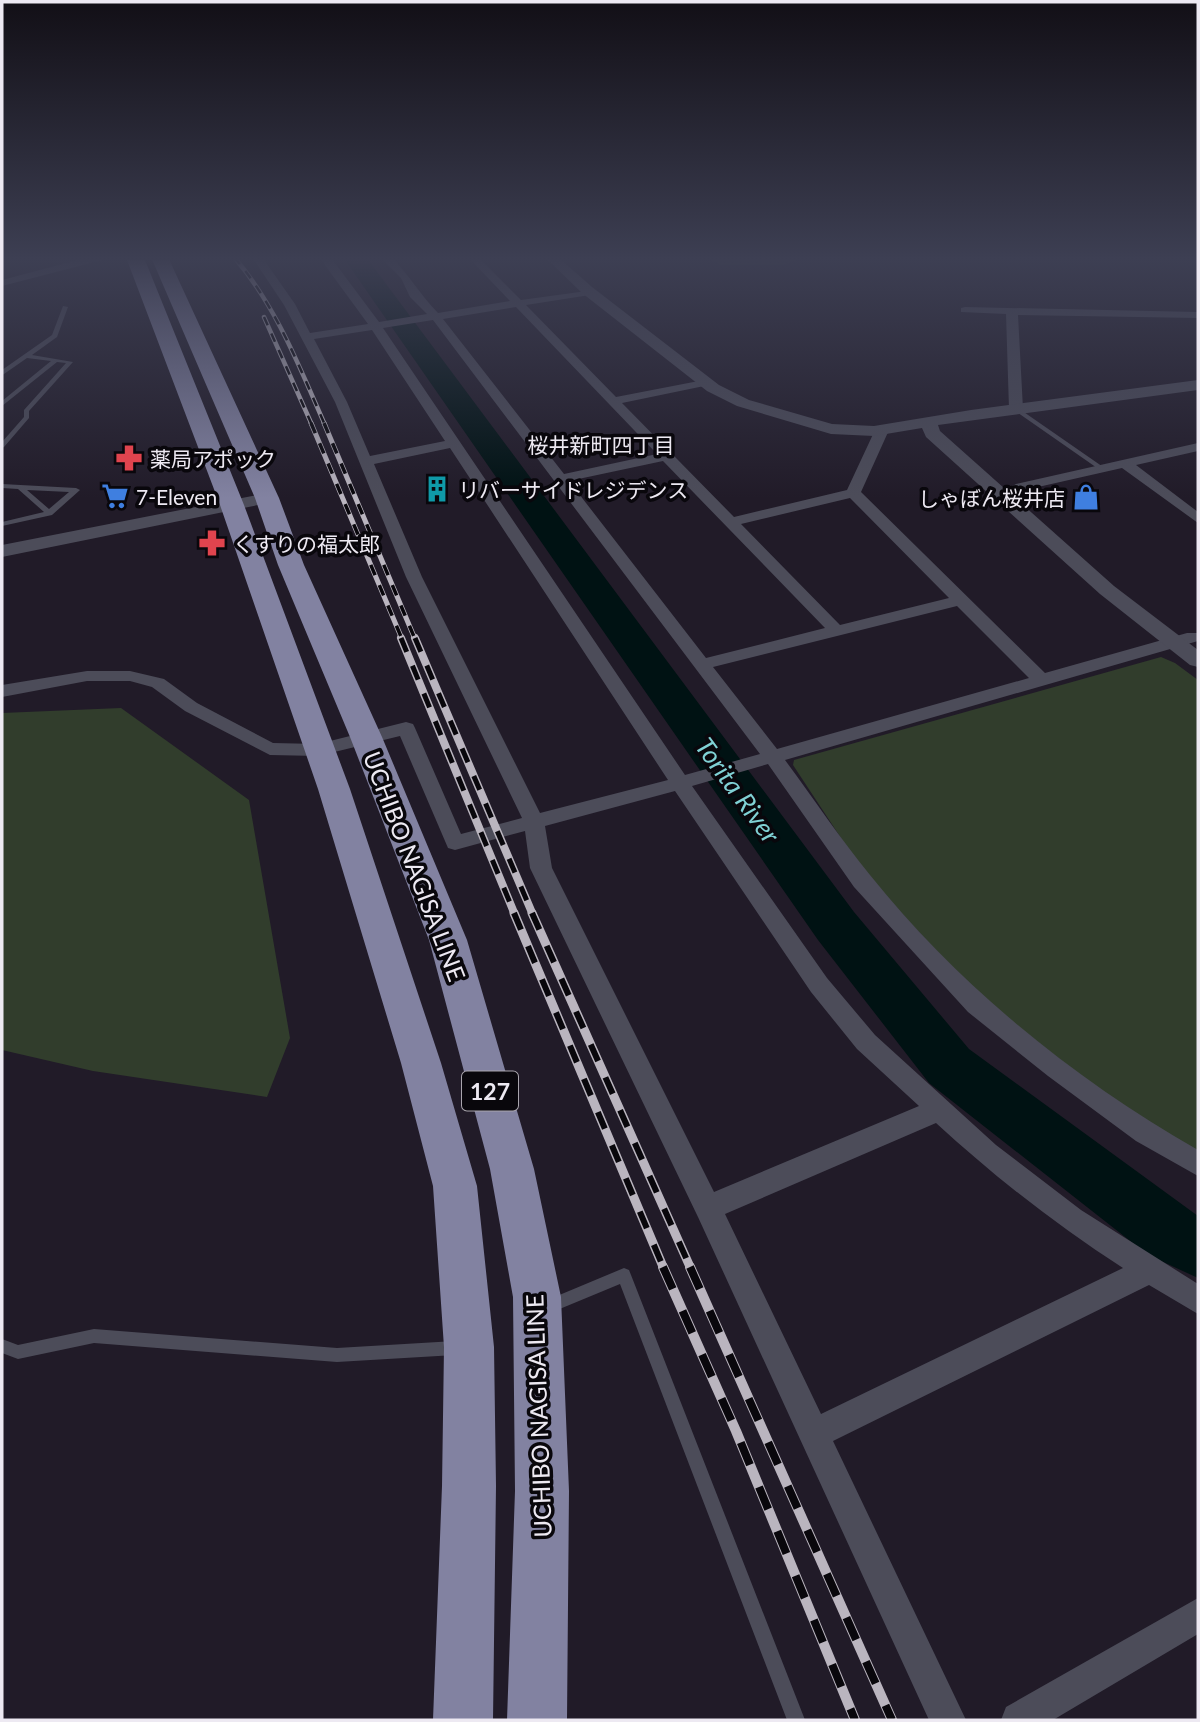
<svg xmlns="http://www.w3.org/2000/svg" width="1200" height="1722" font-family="Lato,'Noto Sans JP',sans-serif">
	<rect width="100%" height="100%" fill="#211b28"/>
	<path fill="#313d2c" d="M706,257H803L784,265H720Z
		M1161,657L1175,663L1198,680V1155L1144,1124L983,1000L866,876L793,765L794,760Z
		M121,708L249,800L290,1038L267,1097L93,1071L2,1050V713Z"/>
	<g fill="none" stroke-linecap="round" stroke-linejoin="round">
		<path fill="#001213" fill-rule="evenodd" d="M343,257H366L854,912L969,1049L1198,1216V1278L1148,1255L929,1083L818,940Z"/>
		<path fill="#4c4c59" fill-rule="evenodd" d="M63,306L68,307L57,337L32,355L73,362L29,411V418L4,447L2,448V442L24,417V410L66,363L57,362L2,406V401L51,361L27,358L4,374L2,375V370L52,335Z
			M1014,408H1018L1106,469L1100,470L1014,410Z
			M2,484L76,488L80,490L52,515L2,526V522L44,512L18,489L2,488ZM27,490L69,492L49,509Z
			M624,1268L629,1270L631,1275L805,1720H787L620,1284L550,1313L545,1311L543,1306L545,1301Z
			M94,1329L337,1348L455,1341L460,1343L462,1348L460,1353L455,1355L337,1362L94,1343L18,1359L2,1353V1339L18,1345Z"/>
		<path fill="#4c4c59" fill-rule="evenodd" d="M89,257H114L2,286V280Z
			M252,257H262L295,304L310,333L368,324L319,257H329L332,259L379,322L427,314L410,297L401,278L380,257H391C409,274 420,295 438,313L510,301L468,257H478L521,300L594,290L595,292L590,295L526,305L616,397L709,379V385L622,403L734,517L847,490L875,430L882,426L887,427L889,430L861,492L1045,673L1187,633H1198V641L785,760C813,798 840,838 870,875C960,987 1074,1079 1198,1150V1176L1136,1141L1048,1076L968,1012L854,887L768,764L692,786L827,978L875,1035L996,1145L1081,1210L1198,1284V1314L1149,1285L833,1441L966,1720H929L698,1217L530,868L525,831L455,850L448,848L400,736L318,756L270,755L185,711L152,687L130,681H87L2,697V685L87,671H130L164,679L197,703L273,743L318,744L406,722L413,724L415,728L461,834L522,818L406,577L335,402L284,305ZM516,307L657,454L564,474L443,319ZM433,320L760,754L685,775L383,328ZM372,330L445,441L370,456L347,402L314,339ZM450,448L668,780L540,813L422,577L374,464ZM663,461L825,628L706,658L569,481ZM850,498L949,598L840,625L741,524ZM957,606L1029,678L777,749L713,667ZM675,791L811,992L857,1049L919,1106L714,1192L552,868L545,826ZM936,1123C995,1177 1056,1225 1123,1268L821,1414L725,1214Z
			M965,307L1198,312V318L1018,315L1023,409L1016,413L1009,409L1006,314L961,312V308Z
			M1198,443V451L1136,465L1198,512V523L1122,468L1016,492L1009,488L1016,484Z
			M1198,1598V1634L1053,1720H1001L1006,1707Z"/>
		<path fill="#4c4c59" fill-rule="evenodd" d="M545,257H558L592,287L719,385L749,400L832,424L874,426L971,410L1198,380V390L938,425L940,431L1114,586L1198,650V667L1190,665L1100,594L926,437L922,428L874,436L831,434L737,406L707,391L582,293Z
			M267,493L273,494L276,498L273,502L2,557V545Z"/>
		<path fill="#8282a1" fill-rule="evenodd" d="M130,257H142L145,260L244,505L350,789L441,1063L477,1186L494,1347L496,1486L493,1720H433L442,1486L444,1347L433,1186L401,1063L318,789L220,505L127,260Z
			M151,257H168L279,498L304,565L382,737L467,940L534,1169L561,1297L569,1491L567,1720H507L515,1491L513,1297L490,1169L429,940L350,737L278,565L255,498Z"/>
		<g stroke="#bab5bf" stroke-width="4.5">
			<path id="rail-far4" d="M234,257C276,306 299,366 325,425
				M264,317L312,425"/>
		</g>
		<g stroke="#bab5bf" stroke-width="5">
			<path id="rail-far3" d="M311,423L402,639
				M324,423L415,639"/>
		</g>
		<g stroke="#bab5bf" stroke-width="8">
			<path id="rail-far2" d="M401,638L515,915
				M415,638L533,915"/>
		</g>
		<g stroke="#bab5bf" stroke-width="9">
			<path id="rail-far1" d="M514,913L664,1269
				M532,913L691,1269"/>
		</g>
		<g stroke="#bab5bf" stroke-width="10">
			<path id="rail" d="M663,1267L736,1431L855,1720
				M690,1267L892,1720"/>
		</g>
		<use href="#rail-far4" stroke="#09070c" stroke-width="2.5" stroke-dasharray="9" stroke-linecap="butt"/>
		<use href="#rail-far3" stroke="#09070c" stroke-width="3.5" stroke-dasharray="11" stroke-linecap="butt"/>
		<use href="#rail-far2" stroke="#09070c" stroke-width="5" stroke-dasharray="15" stroke-linecap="butt"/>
		<use href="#rail-far1" stroke="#09070c" stroke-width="6" stroke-dasharray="18" stroke-linecap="butt"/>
		<use href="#rail" stroke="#09070c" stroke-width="8" stroke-dasharray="24" stroke-linecap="butt"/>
	</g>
	<linearGradient id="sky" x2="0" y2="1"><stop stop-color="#120f16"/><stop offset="0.52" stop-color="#3d3f53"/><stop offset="1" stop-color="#3d3f53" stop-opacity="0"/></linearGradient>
	<rect width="1200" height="498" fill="url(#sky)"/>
	<defs>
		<g id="pharmacy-bare" transform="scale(2.1)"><path d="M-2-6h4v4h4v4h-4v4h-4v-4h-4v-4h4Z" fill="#e0444e" stroke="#09070c" stroke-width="2.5" paint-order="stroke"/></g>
		<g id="building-bare" transform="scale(2.1)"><path d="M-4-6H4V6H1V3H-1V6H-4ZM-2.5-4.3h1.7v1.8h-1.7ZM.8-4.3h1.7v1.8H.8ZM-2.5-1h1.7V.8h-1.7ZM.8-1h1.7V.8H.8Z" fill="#0f9aa8" stroke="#09070c" stroke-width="2.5" paint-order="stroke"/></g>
		<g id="supermarket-bare" transform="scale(2.1)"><path d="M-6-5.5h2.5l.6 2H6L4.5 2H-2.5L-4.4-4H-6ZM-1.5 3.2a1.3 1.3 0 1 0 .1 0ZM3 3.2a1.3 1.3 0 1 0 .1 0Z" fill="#3f7fe0" stroke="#09070c" stroke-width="2.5" paint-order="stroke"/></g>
		<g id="shop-bare" transform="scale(2.1)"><path d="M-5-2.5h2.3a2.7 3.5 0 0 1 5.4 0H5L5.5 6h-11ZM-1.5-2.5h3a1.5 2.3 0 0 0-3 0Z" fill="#3f7fe0" stroke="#09070c" stroke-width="2.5" paint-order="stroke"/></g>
	</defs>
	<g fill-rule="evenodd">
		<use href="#pharmacy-bare" x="129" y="458"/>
		<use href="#building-bare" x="437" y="489"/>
		<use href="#supermarket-bare" x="115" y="496"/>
		<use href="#shop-bare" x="1086" y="497"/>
		<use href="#pharmacy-bare" x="212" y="543"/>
	</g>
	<g text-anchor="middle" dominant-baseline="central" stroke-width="7" stroke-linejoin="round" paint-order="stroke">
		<g font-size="21" fill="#ede9f2" stroke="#09070c">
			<text x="601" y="444">桜井新町四丁目</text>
		</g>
		<g font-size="21" fill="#ede9f2" stroke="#09070c" text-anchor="start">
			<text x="150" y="458">薬局アポック</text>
			<text x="458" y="489">リバーサイドレジデンス</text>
			<text x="136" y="496">7-Eleven</text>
			<text x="1065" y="497" text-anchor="end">しゃぼん桜井店</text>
			<text x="233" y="543">くすりの福太郎</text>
		</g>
		<rect fill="#09070c" stroke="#a9a5ad" stroke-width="2" x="462" y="1071.5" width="56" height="39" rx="5"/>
		<g font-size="23" font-weight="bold" fill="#ede9f2">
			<text x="490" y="1091">127</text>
		</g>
		<g font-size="24" fill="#ede9f2" stroke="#09070c">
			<text transform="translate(415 866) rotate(69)">UCHIBO NAGISA LINE</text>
			<text transform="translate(538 1416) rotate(-92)">UCHIBO NAGISA LINE</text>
		</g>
		<g font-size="26" font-style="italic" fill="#80d1d5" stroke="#09070c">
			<text transform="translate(738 790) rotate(54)">Torita River</text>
		</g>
	</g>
	<rect width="1200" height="1722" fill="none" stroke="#ede9f2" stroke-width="7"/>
</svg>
